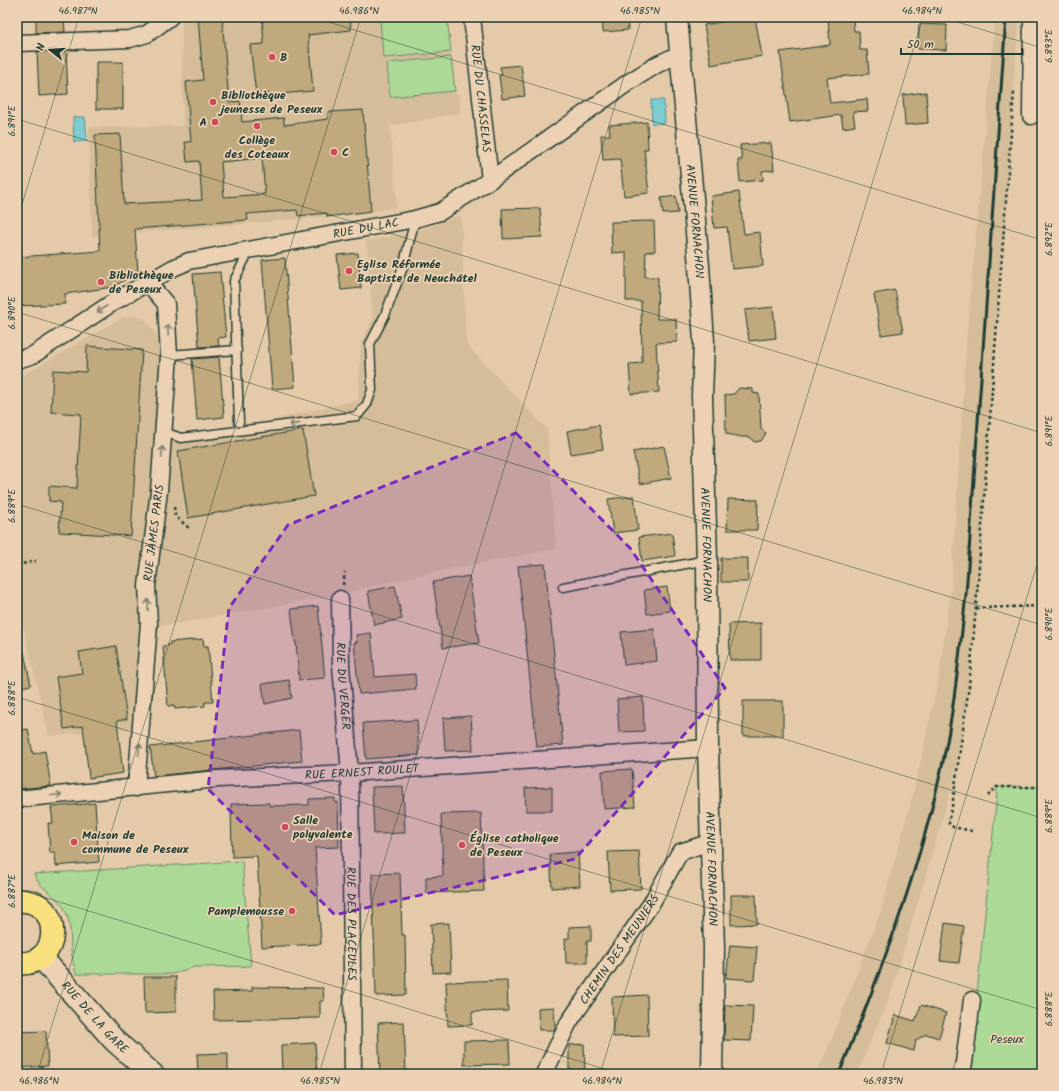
<svg xmlns="http://www.w3.org/2000/svg" width="1059" height="1091" font-family="Kalam,sans-serif">
	<rect width="100%" height="100%" fill="#e5caa9"/>
	<filter id="ink" filterUnits="userSpaceOnUse"><feTurbulence type="fractalNoise" baseFrequency=".025" numOctaves="2"/><feDisplacementMap in="SourceGraphic" scale="8" xChannelSelector="R" yChannelSelector="G"/><feConvolveMatrix kernelMatrix="1 2 1 2 8 2 1 2 1" color-interpolation-filters="sRGB"/></filter>
	<g filter="url(#ink)">
		<path fill="#d6bd99" d="M182,17H447L455,94H459L460,113L390,126L397,208L327,217L92,236L89,127L183,126Z
			M995,17H1019L976,608L967,701L953,783L892,990L857,1074H816L830,1043L881,910L915,786L939,677L951,588L967,333Z
			M461,215L466,344L547,429L556,549L428,573L336,595L170,625H160L148,727L49,736L17,601V379L123,317L135,316L147,321L169,355L164,431L181,438L239,431L299,413L358,400L361,343L373,319L366,241L421,230Z"/>
		<path fill="#add997" stroke="#668b66" d="M380,17H447L451,52L383,58Z
			M451,57L455,91L390,97L387,63Z
			M996,787H1042V1074H969L997,793Z
			M242,861L251,966L194,967L172,974H76C74,965 71,956 71,947C70,933 71,920 64,908C56,895 40,889 34,874Z"/>
		<path fill="#7bccd1" stroke="#569392" d="M651,100H664L665,123L652,124Z
			M73,117H85L87,141L74,142Z"/>
		<path fill="#c0a97b" stroke="#1f3d34" fill-rule="evenodd" d="M36,17H64L65,32L36,33Z
			M198,17H222L229,102L240,101L242,122L284,118V125L328,119V112L363,110L371,211L327,217V213L298,216L297,210L247,214L248,220L135,229L138,272L113,287L65,294V304L17,306V257L100,251L95,135L120,134L124,204L202,200L199,161L187,162L185,142H191L186,82L203,80ZM262,158L265,194L224,197L221,162Z
			M262,17H350L351,30L308,35L313,91L268,95V93L256,94L250,45L264,44Z
			M602,17H627L628,30L603,32Z
			M748,17H755L762,56L711,65L704,25Z
			M828,17H853L854,31H859L860,50H867L869,74L827,78L830,103L867,99L868,111L853,112L855,126L843,128L841,115L790,122L780,52L830,45Z
			M919,24L947,25L946,50L918,49Z
			M66,51L68,94L39,96L37,52Z
			M96,62H123V109H96Z
			M521,65L525,96L502,99L499,75H502L500,67Z
			M926,92L928,123L905,125L903,95Z
			M647,122L648,149H644L649,193L624,196L620,159L603,160L601,135H610L609,125Z
			M771,143L774,170L762,171L763,180L740,182L738,160H742L740,145Z
			M739,192L744,234L760,232L763,266L732,269L727,227L714,228L711,196Z
			M676,196L678,213L663,214L661,198Z
			M540,208L542,237L503,239L502,209Z
			M654,221L655,251L646,252L645,277H658L657,319H676L677,342L656,343L659,392L631,394L629,364L642,363L641,301H626V252L612,253L611,222Z
			M358,253L361,288L341,290L337,255Z
			M285,258L295,387L272,389L262,260Z
			M220,272L226,337L218,338L219,346L199,347L193,274Z
			M895,290L903,332L881,335L874,294Z
			M773,307L776,338L749,341L745,310Z
			M87,346L142,350L131,536L59,532L61,502L49,501V486L77,488L81,414L51,412L53,370L86,372Z
			M219,357L224,417L197,420L192,359Z
			M739,388L753,389V393L759,394L761,429L766,433L761,441L754,442L750,437H742L726,434L725,395L734,394Z
			M599,425L603,449L571,454L567,431Z
			M303,430L314,496L188,518L178,451Z
			M664,446L671,478L640,484L633,452Z
			M634,496L638,530L613,533L608,499Z
			M728,499L758,500L757,530H727Z
			M672,533L675,556L642,561L639,537Z
			M721,558H748V582H721Z
			M545,564L563,745L537,747L518,566Z
			M469,576L479,643L443,648L433,582Z
			M395,586L402,619L374,625L368,591Z
			M667,587L670,611L647,614L644,590Z
			M318,606L325,678L299,680L296,642H295L291,609Z
			M761,623V660H730L729,624Z
			M654,629L657,661L624,665L621,632Z
			M371,633L375,677L415,674L416,689L359,694L354,643L357,642L356,635Z
			M203,639L204,646H208L213,702H205V706L175,709L174,705L168,706L163,646L170,645V642Z
			M116,646L127,719L117,721L123,773L89,778L83,726L64,729L56,677L82,673L79,652Z
			M23,648L31,685L17,688V649Z
			M289,680L292,698L265,704L262,684Z
			M643,697L644,731L619,732L617,699Z
			M743,701H783V736H743Z
			M471,716L473,750L445,751L443,718Z
			M417,720L419,755L366,759L363,723Z
			M28,729L33,754L45,751L51,786L17,789V731Z
			M299,730L302,761L154,776L150,747Z
			M632,769L635,807L604,809L602,771Z
			M403,786L405,833L374,834L372,787Z
			M552,787V811H526L525,788Z
			M335,798V803L338,802L339,847L315,848L321,944L262,947L257,856L232,857L231,804L269,803V806L309,805V799Z
			M95,803L99,862L56,866L55,852L50,853L48,823H53L51,807Z
			M481,813L484,891L426,893V877L443,876L441,814Z
			M639,851L641,889L610,890L608,852Z
			M578,852L580,886L552,888L550,854Z
			M400,873L402,935H405L406,995L376,996L372,874Z
			M731,895H756L757,924L731,925Z
			M449,923L451,972L433,973L431,924Z
			M945,923L964,926L959,963L940,961Z
			M591,926V941H587V963H566L565,939L569,938V927Z
			M730,945L757,947L754,980L726,978Z
			M144,977H176V1012L145,1013Z
			M507,980L508,1011L472,1012V1025L448,1026L446,982Z
			M252,987L323,988L324,1001H320V1018L214,1020L213,992L252,991Z
			M647,995L648,1036L613,1037L612,997Z
			M725,1005L753,1006L751,1041L724,1040Z
			M921,1005L946,1013L939,1038L926,1034L916,1040L914,1051L887,1043L895,1015L915,1021Z
			M554,1007L555,1030H539L538,1008Z
			M404,1022L406,1074H380L378,1023Z
			M46,1031L48,1066L17,1068V1032Z
			M509,1040L510,1064L464,1065V1041Z
			M315,1043L317,1074H282L281,1045Z
			M584,1044L585,1069L569,1070V1045Z
			M228,1053V1074H198L197,1054Z"/>
		<g fill="none" stroke-linecap="round" stroke-linejoin="round">
			<g stroke="#1f3d34" stroke-width="11">
				<path id="service" d="M169,355L237,350
					M239,422L234,281L249,251
					M164,432L181,438L357,416L367,404L372,390L370,344L385,315L403,267L415,219
					M563,587L707,560"/>
			</g>
			<g stroke="#1f3d34" stroke-width="19">
				<g id="minor">
					<path id="s1" d="M472,17L490,180"/>
					<path d="M17,43L130,39L147,34L170,17"/>
					<path d="M1031,116L1032,17"/>
					<path id="s2" d="M17,360L33,355L112,303L173,268L189,261L415,219L440,212L490,180L629,82L658,64L673,57L680,56"/>
					<path id="s3" d="M340,599L341,666L350,773L353,1074"/>
					<path id="s4" d="M136,788L149,623L147,586L159,491L169,355L166,304L149,284"/>
					<path id="s5" d="M17,799L218,779L350,773L708,748"/>
					<path id="s6" d="M544,1074L569,1022L651,904L680,852L711,842"/>
					<path d="M961,1074L964,1063L972,1000"/>
				</g>
			</g>
			<g stroke="#1f3d34" stroke-width="23">
				<g id="tertiary">
					<path id="s7" d="M677,17L699,266L704,342L702,396L707,560L708,748L714,949L712,1074"/>
				</g>
			</g>
			<g stroke="#1f3d34" stroke-width="25">
				<g id="secondary">
					<path id="s8" d="M41,957L114,1040L152,1074"/>
				</g>
			</g>
			<g stroke="#1f3d34" stroke-width="25">
				<path id="primary" d="M17,901C65,897 63,969 17,963"/>
			</g>
			<path stroke="#1f3d34" stroke-width="2.5" stroke-dasharray="3 3" stroke-linecap="butt" d="M174,507L175,516L189,528
				M17,565L36,561
				M343,585L345,572
				M976,608L1042,606
				M988,796L996,787H1042
				M972,831L953,827L949,824V818L952,807L969,686L976,608L1014,92"/>
			<use href="#service" stroke="#edd1b4" stroke-width="8"/>
			<use href="#minor" stroke="#edd1b4" stroke-width="16"/>
			<use href="#tertiary" stroke="#edd1b4" stroke-width="20"/>
			<use href="#secondary" stroke="#edd1b4" stroke-width="22"/>
			<use href="#primary" stroke="#fae180" stroke-width="22"/>
			<path stroke="#1f3d34" stroke-width="3" d="M839,1074C883,968 923,860 946,747C956,697 960,646 966,595L1006,17"/>
		</g>
		<defs><path id="oneway-shaft" d="M-6 0H5M1.5-3L5.5 0L1.5 3" fill="none" stroke-width="1.6" stroke-linecap="round" stroke-linejoin="round"/></defs>
		<g stroke="#7c806e">
			<use href="#oneway-shaft" transform="translate(102 309) rotate(147)"/>
			<use href="#oneway-shaft" transform="translate(168 330) rotate(-93)"/>
			<use href="#oneway-shaft" transform="translate(295 424) rotate(173)"/>
			<use href="#oneway-shaft" transform="translate(162 452) rotate(-86)"/>
			<use href="#oneway-shaft" transform="translate(148 605) rotate(-92)"/>
			<use href="#oneway-shaft" transform="translate(139 749) rotate(-86)"/>
			<use href="#oneway-shaft" transform="translate(56 795) rotate(-5)"/>
		</g>
	</g>
	<path fill="#7b2cbf" fill-opacity="0.2" stroke="#7b2cbf" stroke-width="3" stroke-dasharray="8 5" stroke-linejoin="round" d="M516,433L630,548L725,688L575,859L335,915L208,789L229,608L288,525Z"/>
	<path fill="none" stroke="#1f3d34" stroke-width="1" stroke-opacity="0.45" d="M312,17L1042,240M941,17L1042,48M17,119L1042,433M17,221L79,17M17,312L1042,625M17,504L1042,818M17,697L1042,1010M17,889L621,1074M37,1074L361,17M319,1074L642,17M600,1074L923,17M881,1074L1042,548"/>
	<g fill="#d1495b" stroke="#edd1b4" stroke-width="1.5">
		<circle cx="272" cy="57" r="4"/>
		<circle cx="213" cy="102" r="4"/>
		<circle cx="215" cy="122" r="4"/>
		<circle cx="257" cy="126" r="4"/>
		<circle cx="334" cy="152" r="4"/>
		<circle cx="349" cy="271" r="4"/>
		<circle cx="101" cy="282" r="4"/>
		<circle cx="285" cy="827" r="4"/>
		<circle cx="74" cy="842" r="4"/>
		<circle cx="462" cy="845" r="4"/>
		<circle cx="292" cy="911" r="4"/>
	</g>
	<g text-anchor="middle" dominant-baseline="central" stroke-width="3.5" stroke-linejoin="round" paint-order="stroke">
		<g font-size="12" font-weight="bold" fill="#1f3d34" stroke="#edd1b4" text-anchor="start">
			<text x="280" y="57">B</text>
			<text x="221" y="95">Bibliothèque<tspan x="221" dy="14">jeunesse de Peseux</tspan></text>
			<text x="207" y="122" text-anchor="end">A</text>
			<text x="257" y="140" text-anchor="middle">Collège<tspan x="257" dy="14">des Coteaux</tspan></text>
			<text x="342" y="152">C</text>
			<text x="357" y="264">Eglise Réformée<tspan x="357" dy="14">Baptiste de Neuchâtel</tspan></text>
			<text x="109" y="275">Bibliothèque<tspan x="109" dy="14">de Peseux</tspan></text>
			<text x="293" y="820">Salle<tspan x="293" dy="14">polyvalente</tspan></text>
			<text x="82" y="835">Maison de<tspan x="82" dy="14">commune de Peseux</tspan></text>
			<text x="470" y="838">Église catholique<tspan x="470" dy="14">de Peseux</tspan></text>
			<text x="284" y="911" text-anchor="end">Pamplemousse</text>
		</g>
		<g font-size="12" fill="#1f3d34" stroke="#edd1b4">
			<text stroke="none"><textPath href="#s1" startOffset="82">RUE DU CHASSELAS</textPath></text>
			<text stroke="none"><textPath href="#s7" startOffset="205">AVENUE FORNACHON</textPath></text>
			<text stroke="none"><textPath href="#s2" startOffset="379">RUE DU LAC</textPath></text>
			<text stroke="none"><textPath href="#s4" startOffset="256">RUE JÄMES PARIS</textPath></text>
			<text stroke="none"><textPath href="#s7" startOffset="529">AVENUE FORNACHON</textPath></text>
			<text stroke="none"><textPath href="#s3" startOffset="87">RUE DU VERGER</textPath></text>
			<text stroke="none"><textPath href="#s5" startOffset="346">RUE ERNEST ROULET</textPath></text>
			<text stroke="none"><textPath href="#s7" startOffset="853">AVENUE FORNACHON</textPath></text>
			<text stroke="none"><textPath href="#s3" startOffset="325">RUE DES PLACEULES</textPath></text>
			<text stroke="none"><textPath href="#s6" startOffset="146">CHEMIN DES MEUNIERS</textPath></text>
			<text stroke="none"><textPath href="#s8" startOffset="81">RUE DE LA GARE</textPath></text>
		</g>
		<g font-size="12" fill="#264539" stroke="#edd1b4">
			<text x="1007" y="1039">Peseux</text>
		</g>
	</g>
	<rect width="1059" height="1091" fill="none" stroke="#edd1b4" stroke-width="44"/>
	<g transform="translate(50 50) rotate(287)" stroke="#edd1b4" stroke-width="3" paint-order="stroke">
	<path d="M0-3L7 15L0 10L-7 15Z" fill="#1f3d34"/>
	<text y="-6" font-size="11" font-weight="bold" text-anchor="middle" fill="#1f3d34">N</text>
	</g>
	<path d="M901 48v6h121v-6" fill="none" stroke="#1f3d34" stroke-width="2"/>
	<text x="907" y="48" font-size="12" fill="#1f3d34" stroke="#edd1b4" stroke-width="3" paint-order="stroke">50 m</text>
	<rect x="22" y="22" width="1015" height="1047" fill="none" stroke="#1f3d34" stroke-width="1.5"/>
	<g font-size="10" text-anchor="middle" fill="#1f3d34">
		<text x="78" y="14">46.987°N</text>
		<text x="359" y="14">46.986°N</text>
		<text x="640" y="14">46.985°N</text>
		<text x="922" y="14">46.984°N</text>
		<text transform="translate(1048 46) rotate(-90)" y="4">6.893°E</text>
		<text transform="translate(11 121) rotate(-90)" y="4">6.891°E</text>
		<text transform="translate(1048 239) rotate(-90)" y="4">6.892°E</text>
		<text transform="translate(11 313) rotate(-90)" y="4">6.890°E</text>
		<text transform="translate(1048 431) rotate(-90)" y="4">6.891°E</text>
		<text transform="translate(11 506) rotate(-90)" y="4">6.889°E</text>
		<text transform="translate(1048 624) rotate(-90)" y="4">6.890°E</text>
		<text transform="translate(11 698) rotate(-90)" y="4">6.888°E</text>
		<text transform="translate(1048 816) rotate(-90)" y="4">6.889°E</text>
		<text transform="translate(11 891) rotate(-90)" y="4">6.887°E</text>
		<text transform="translate(1048 1009) rotate(-90)" y="4">6.888°E</text>
		<text x="39" y="1084">46.986°N</text>
		<text x="320" y="1084">46.985°N</text>
		<text x="602" y="1084">46.984°N</text>
		<text x="883" y="1084">46.983°N</text>
	</g>
</svg>
